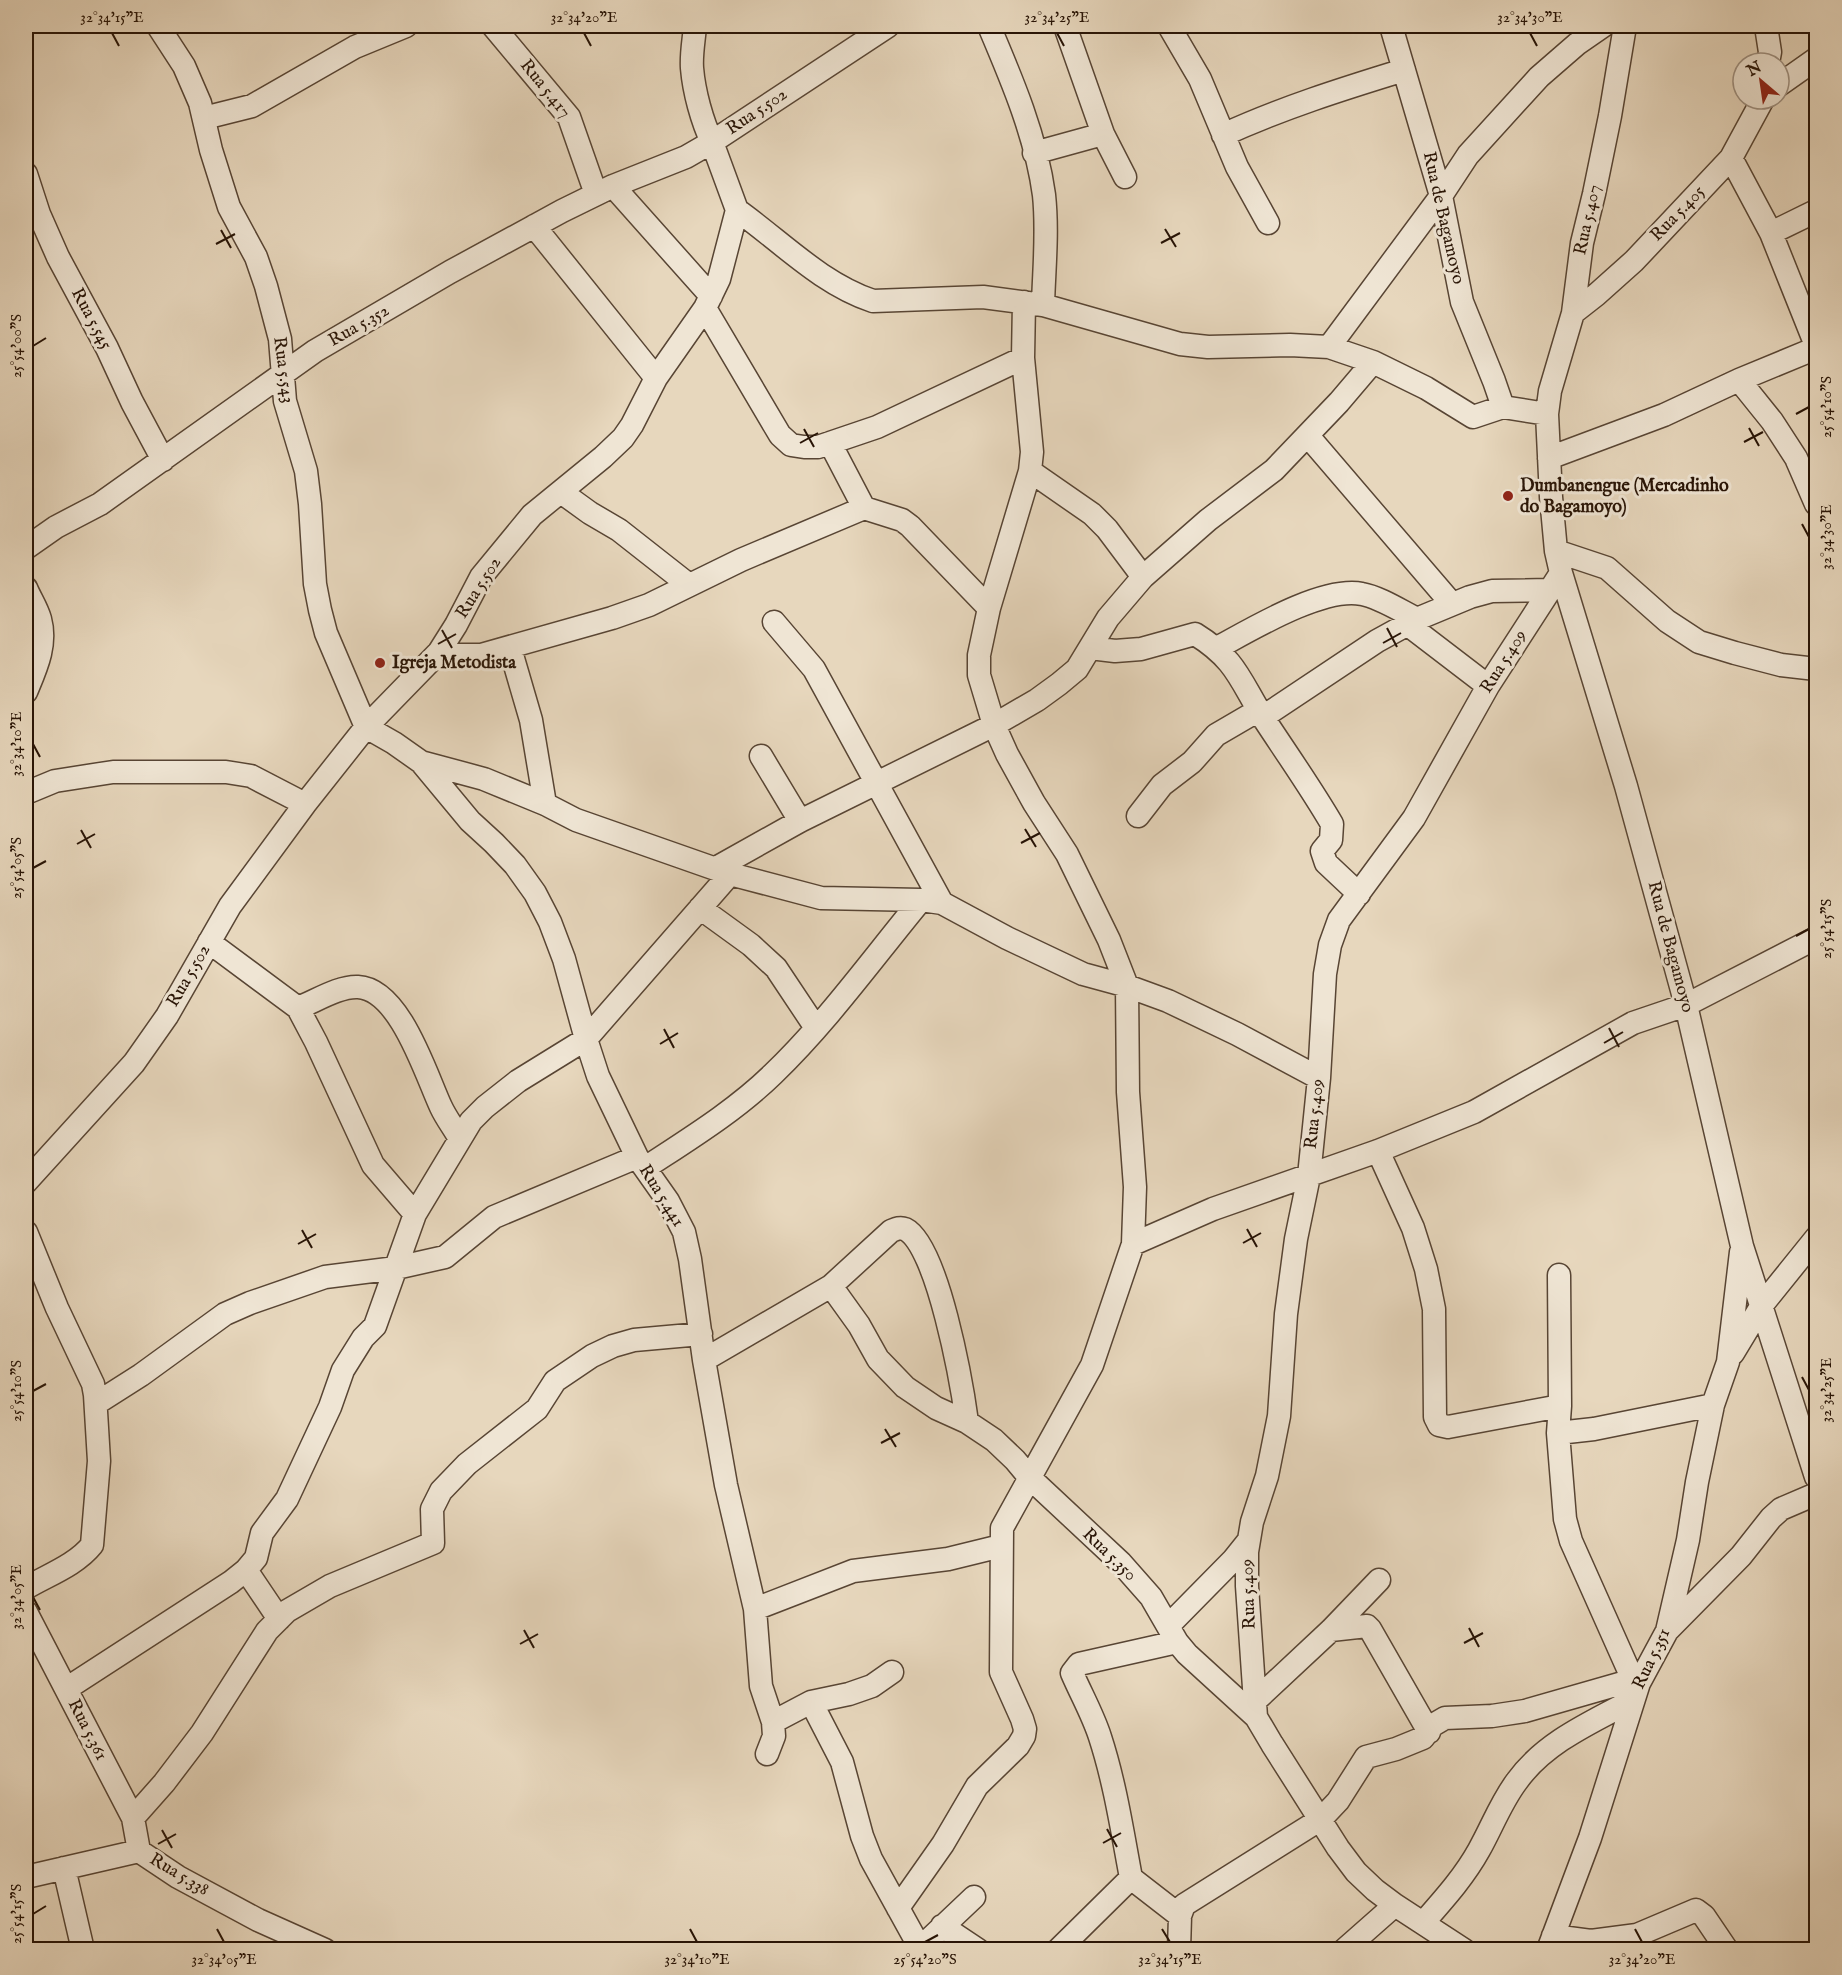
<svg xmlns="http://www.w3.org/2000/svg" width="1842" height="1975" font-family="'IM FELL English',serif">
	<rect width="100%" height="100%" fill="#e7d7bd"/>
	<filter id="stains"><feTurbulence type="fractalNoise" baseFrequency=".00333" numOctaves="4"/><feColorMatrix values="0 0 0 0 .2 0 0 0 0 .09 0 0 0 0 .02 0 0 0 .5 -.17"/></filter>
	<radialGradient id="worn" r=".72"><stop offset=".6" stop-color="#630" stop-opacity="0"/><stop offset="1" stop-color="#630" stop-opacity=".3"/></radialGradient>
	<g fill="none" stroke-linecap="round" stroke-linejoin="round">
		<g stroke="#584534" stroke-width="25">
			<path id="minor" d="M158,26L184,66L200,103L211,150L229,207L256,257L266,286L280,339L285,401L306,471L310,504L315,584L320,610L326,633L366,727L394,743L421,762L484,779L545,804L576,820L730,874L821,898L921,900L942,903L1007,938L1083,974L1127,986L1168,1001L1237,1034L1319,1078
				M493,26L569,117L596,194
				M989,26C1012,80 1036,136 1044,195C1048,232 1044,269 1043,305
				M1065,26L1103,134L1125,177
				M1169,26L1200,79L1237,167L1268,223
				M1391,26L1441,196L1462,302L1494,381L1503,407
				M1625,26L1610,116L1594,194L1582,243L1573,313L1550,391L1547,414L1551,497L1556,551L1561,573L1626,786L1686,1005L1742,1246L1816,1477
				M1766,26L1770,52L1768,63
				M1779,85L1816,59
				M204,118L252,106L355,47L406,26
				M1223,135C1282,108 1342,89 1404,70
				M1034,153L1103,134
				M1731,158L1771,233L1815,343L1814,349L1816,355
				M26,174L39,214L58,257L107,348L132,402L163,460
				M613,186L711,296
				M737,210C782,242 820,283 873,301L983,297L1043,305L1180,344L1208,347L1290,345L1329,347L1373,362L1426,388L1473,417L1503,407L1547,414
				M534,226L656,378
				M1771,233L1816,211
				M705,308L780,435L791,445L804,447H818L877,427L1023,358
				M1573,313L1596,295L1634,261L1731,158L1763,99
				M1329,347L1441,196L1468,155L1539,77L1577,44L1603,26
				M1739,380L1772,421L1796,458L1816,504
				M1308,436L1452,604
				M830,443L864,508
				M1549,458L1664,415L1739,380L1814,349
				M1030,471L1092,514L1107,529L1143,577
				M561,492L590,513L619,530L689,585
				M26,548L56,527L100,504L315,351L450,272L562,211L613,186L686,157L712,142C702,121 694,92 692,68C691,54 694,39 695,26
				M1556,551L1607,568L1667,621L1699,642L1735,653L1781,665L1816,669
				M26,588C30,598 37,608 40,619C47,645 36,668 26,692
				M774,622L814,669L942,903
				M1407,624L1488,686
				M510,648L531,720L545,804
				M1090,648L1115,651L1141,649L1195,634C1237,660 1240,681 1264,719C1287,754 1311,788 1332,824L1331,840L1322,851L1326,863L1359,894
				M1217,648C1252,629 1323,586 1362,594C1379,597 1401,611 1417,619
				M439,652L455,655H481L612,618L649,605L741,560L864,508L902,520L910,526L989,608
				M761,756L800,821
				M421,762L470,821L494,843L515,865L535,893L550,922L564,959L586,1039L598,1076L637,1157L668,1201L684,1232L690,1259L704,1360L726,1485L755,1609L761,1686L773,1722L774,1736L767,1754
				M26,793L55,781L113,772H226L251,776L305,804
				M1138,816L1162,785L1192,762L1216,735L1252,714L1263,717L1377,641L1417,619L1470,597L1492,591L1550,590
				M716,868L800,821L994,725L1037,700L1059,684L1077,669L1108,618L1143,577L1208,520L1274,470L1339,402L1373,362
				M700,908L751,945L776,968L816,1028
				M209,942L298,1008L316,1042L373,1165L415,1214
				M298,1008C316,1001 339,986 358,987C400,989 426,1075 441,1107C446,1118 454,1128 460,1139
				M1378,1151L1413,1228L1426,1269L1434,1309L1435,1417L1439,1425L1448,1427L1560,1406
				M645,1168C689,1139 735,1111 773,1074C828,1021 873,958 921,900
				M26,1182L134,1063L167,1016L230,906L305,804L366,727L439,652L456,625L481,577L532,515L603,457L623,438L632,425L656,378L705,308L719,279L737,210L712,142L888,26
				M26,1232L57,1308L93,1384L95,1395L99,1461L92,1545C76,1565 48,1575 26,1588
				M1133,1244L1213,1209L1378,1151L1474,1112L1633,1023L1686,1005L1816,938
				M1559,1275L1560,1406L1558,1433L1565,1519L1571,1541L1633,1680
				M831,1286L891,1231C896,1229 900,1227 905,1229C938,1245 962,1385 967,1422
				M1733,1353L1762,1305L1816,1238
				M704,1360L831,1286L859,1325L878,1359L905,1387L936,1408L967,1422L994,1440L1015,1460L1030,1478L1121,1563L1151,1597L1177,1642L1187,1654L1256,1717L1272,1744L1338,1848L1356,1872L1375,1890L1395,1905L1464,1950
				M97,1403L141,1375L225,1314L250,1303L325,1277L396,1268L445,1257L494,1217L637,1157
				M1558,1433L1594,1429L1713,1405
				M246,1570L279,1619
				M755,1609L853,1571L948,1559L1001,1546
				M26,1612L133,1818L139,1851
				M1168,1626L1233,1560L1249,1540
				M1331,1630L1367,1626L1370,1629L1429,1732
				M1667,1631L1741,1556L1771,1518L1781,1509L1816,1494
				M1177,1642L1079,1664L1072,1673C1081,1694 1093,1715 1100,1737C1115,1783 1122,1830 1131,1878L1180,1916
				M66,1689L231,1582L246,1570L256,1558L262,1533L287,1499L330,1407L343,1370L363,1338L375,1326L415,1214L471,1121L485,1107L518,1081L586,1039L730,874
				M1255,1701L1331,1630L1379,1580
				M811,1702L842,1762L862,1836L871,1859L919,1946
				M1256,1717L1247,1586V1552L1252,1522L1267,1476L1279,1416L1286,1314L1296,1239L1309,1176L1319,1078L1325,974L1330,945L1339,920L1414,818L1488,686L1561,573
				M773,1722L811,1702L849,1694L872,1686L892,1672
				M133,1818L164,1783L202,1733L267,1631L287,1611L330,1586L433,1543L432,1509L441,1491L467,1464L537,1409L555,1381L592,1356L613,1346L634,1340L701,1334
				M64,1868L83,1950
				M26,1877L139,1851L178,1877L258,1920L325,1950
				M898,1908L943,1844L977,1786L1018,1746L1024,1736L1025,1729L1022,1719L1001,1672L1002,1528L1092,1365L1133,1244L1135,1187L1128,1092L1127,986L1109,940L1067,854L1034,803L1007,754L994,725L979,675V655L989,608L1030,471L1032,452L1023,358L1024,302
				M1423,1923C1444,1899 1464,1877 1479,1850C1492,1827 1501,1802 1517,1781C1545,1742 1592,1722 1633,1700
				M942,1926L978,1950
				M1553,1936L1591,1941L1637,1935L1696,1910L1704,1916L1727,1950
				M918,1950L974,1897
				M1058,1950L1131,1878
				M1179,1950L1180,1916L1184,1905L1321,1819L1338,1801L1366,1757L1396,1749L1423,1738L1433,1725L1445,1718L1492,1716L1525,1711L1633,1680L1639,1683
				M1344,1950L1395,1905
				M1548,1950L1590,1838L1639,1683L1667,1631L1688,1540L1697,1482L1713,1405L1728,1362L1741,1252"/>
		</g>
		<use href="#minor" stroke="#efe5d4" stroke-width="22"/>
	</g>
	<path fill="none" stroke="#281406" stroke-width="2" d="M112,33L119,46M584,33L591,46M1057,33L1064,46M1530,33L1537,46M1165,229L1176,247M221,230L231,248M1161,243L1180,233M216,244L235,234M33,346L46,338M1796,414L1809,407M1749,428L1759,446M804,429L814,447M1744,442L1763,432M800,443L818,433M1802,524L1809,537M1387,628L1397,647M442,630L452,648M1383,643L1401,633M438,644L456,634M33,744L40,757M1025,829L1036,847M81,830L91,848M1021,843L1040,833M77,844L95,834M33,868L46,861M1796,936L1809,929M1609,1028L1619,1047M664,1029L674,1048M1604,1043L1623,1032M660,1044L678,1033M1247,1229L1257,1247M302,1230L312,1248M1243,1243L1261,1233M298,1244L316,1234M1802,1377L1809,1390M33,1391L46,1384M885,1429L896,1447M881,1443L900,1433M33,1597L40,1610M1469,1628L1479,1647M524,1630L534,1648M1464,1643L1483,1633M520,1644L538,1634M1107,1829L1117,1847M162,1830L172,1848M1103,1843L1121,1833M158,1844L176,1834M33,1914L46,1906M217,1929L224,1942M690,1929L697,1942M1162,1929L1170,1942M1635,1929L1642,1942M925,1942L938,1935"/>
	<g fill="#8f2418" stroke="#efe5d4" stroke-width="2">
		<circle cx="1508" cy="496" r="6"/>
		<circle cx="380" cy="663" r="6"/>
	</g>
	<g text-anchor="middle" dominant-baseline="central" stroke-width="6" stroke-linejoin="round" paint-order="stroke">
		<g font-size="18" fill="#281406" stroke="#efe5d4">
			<text transform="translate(545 89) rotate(51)">Rua 5.417</text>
			<text transform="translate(757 112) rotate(-34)">Rua 5.502</text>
			<text transform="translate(1678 214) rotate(-46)">Rua 5.405</text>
			<text transform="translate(1443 218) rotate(77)">Rua de Bagamoyo</text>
			<text transform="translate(1588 220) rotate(-78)">Rua 5.407</text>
			<text transform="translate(91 319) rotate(62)">Rua 5.545</text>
			<text transform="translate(359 326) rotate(-30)">Rua 5.352</text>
			<text transform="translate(283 370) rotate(82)">Rua 5.543</text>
			<text transform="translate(479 588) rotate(-58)">Rua 5.502</text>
			<text transform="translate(1504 662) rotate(-58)">Rua 5.409</text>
			<text transform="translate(1670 947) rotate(75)">Rua de Bagamoyo</text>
			<text transform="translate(189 976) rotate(-60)">Rua 5.502</text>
			<text transform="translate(1315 1114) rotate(-84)">Rua 5.409</text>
			<text transform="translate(661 1196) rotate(58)">Rua 5.441</text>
			<text transform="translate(1109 1555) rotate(44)">Rua 5.350</text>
			<text transform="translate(1249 1594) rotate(-92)">Rua 5.409</text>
			<text transform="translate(1652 1659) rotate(-65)">Rua 5.351</text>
			<text transform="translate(87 1730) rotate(63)">Rua 5.361</text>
			<text transform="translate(179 1875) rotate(31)">Rua 5.338</text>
		</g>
		<g font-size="18" font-weight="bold" fill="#281406" stroke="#efe5d4" text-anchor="start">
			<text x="1520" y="486">Dumbanengue (Mercadinho<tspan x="1520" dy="21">do Bagamoyo)</tspan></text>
			<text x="392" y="663">Igreja Metodista</text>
		</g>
	</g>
	<rect width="1842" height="1975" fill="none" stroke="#e7d7bd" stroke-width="66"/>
	<g transform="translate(1761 81) rotate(331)"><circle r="28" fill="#efe5d4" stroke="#9f9182" stroke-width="1.5"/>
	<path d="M0-4.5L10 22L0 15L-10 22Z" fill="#8f2418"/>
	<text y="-9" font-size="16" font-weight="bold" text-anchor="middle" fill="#281406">N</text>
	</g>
	<rect x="33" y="33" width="1776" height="1909" fill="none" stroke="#281406" stroke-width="2"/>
	<g font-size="15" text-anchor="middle" fill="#281406">
		<text x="112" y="22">32°34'15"E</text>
		<text x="584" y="22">32°34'20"E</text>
		<text x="1057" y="22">32°34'25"E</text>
		<text x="1530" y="22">32°34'30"E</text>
		<text transform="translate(16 346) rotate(-90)" y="5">25°54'00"S</text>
		<text transform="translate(1826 407) rotate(-90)" y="5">25°54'10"S</text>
		<text transform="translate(1826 537) rotate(-90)" y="5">32°34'30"E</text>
		<text transform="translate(16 744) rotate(-90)" y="5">32°34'10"E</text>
		<text transform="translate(16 868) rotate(-90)" y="5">25°54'05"S</text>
		<text transform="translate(1826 929) rotate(-90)" y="5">25°54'15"S</text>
		<text transform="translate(1826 1390) rotate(-90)" y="5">32°34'25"E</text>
		<text transform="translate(16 1391) rotate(-90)" y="5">25°54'10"S</text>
		<text transform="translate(16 1597) rotate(-90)" y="5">32°34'05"E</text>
		<text transform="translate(16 1914) rotate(-90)" y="5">25°54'15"S</text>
		<text x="224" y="1964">32°34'05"E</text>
		<text x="697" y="1964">32°34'10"E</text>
		<text x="925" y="1964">25°54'20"S</text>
		<text x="1170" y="1964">32°34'15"E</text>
		<text x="1642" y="1964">32°34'20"E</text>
	</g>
	<rect width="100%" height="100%" filter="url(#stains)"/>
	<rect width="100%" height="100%" fill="url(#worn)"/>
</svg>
